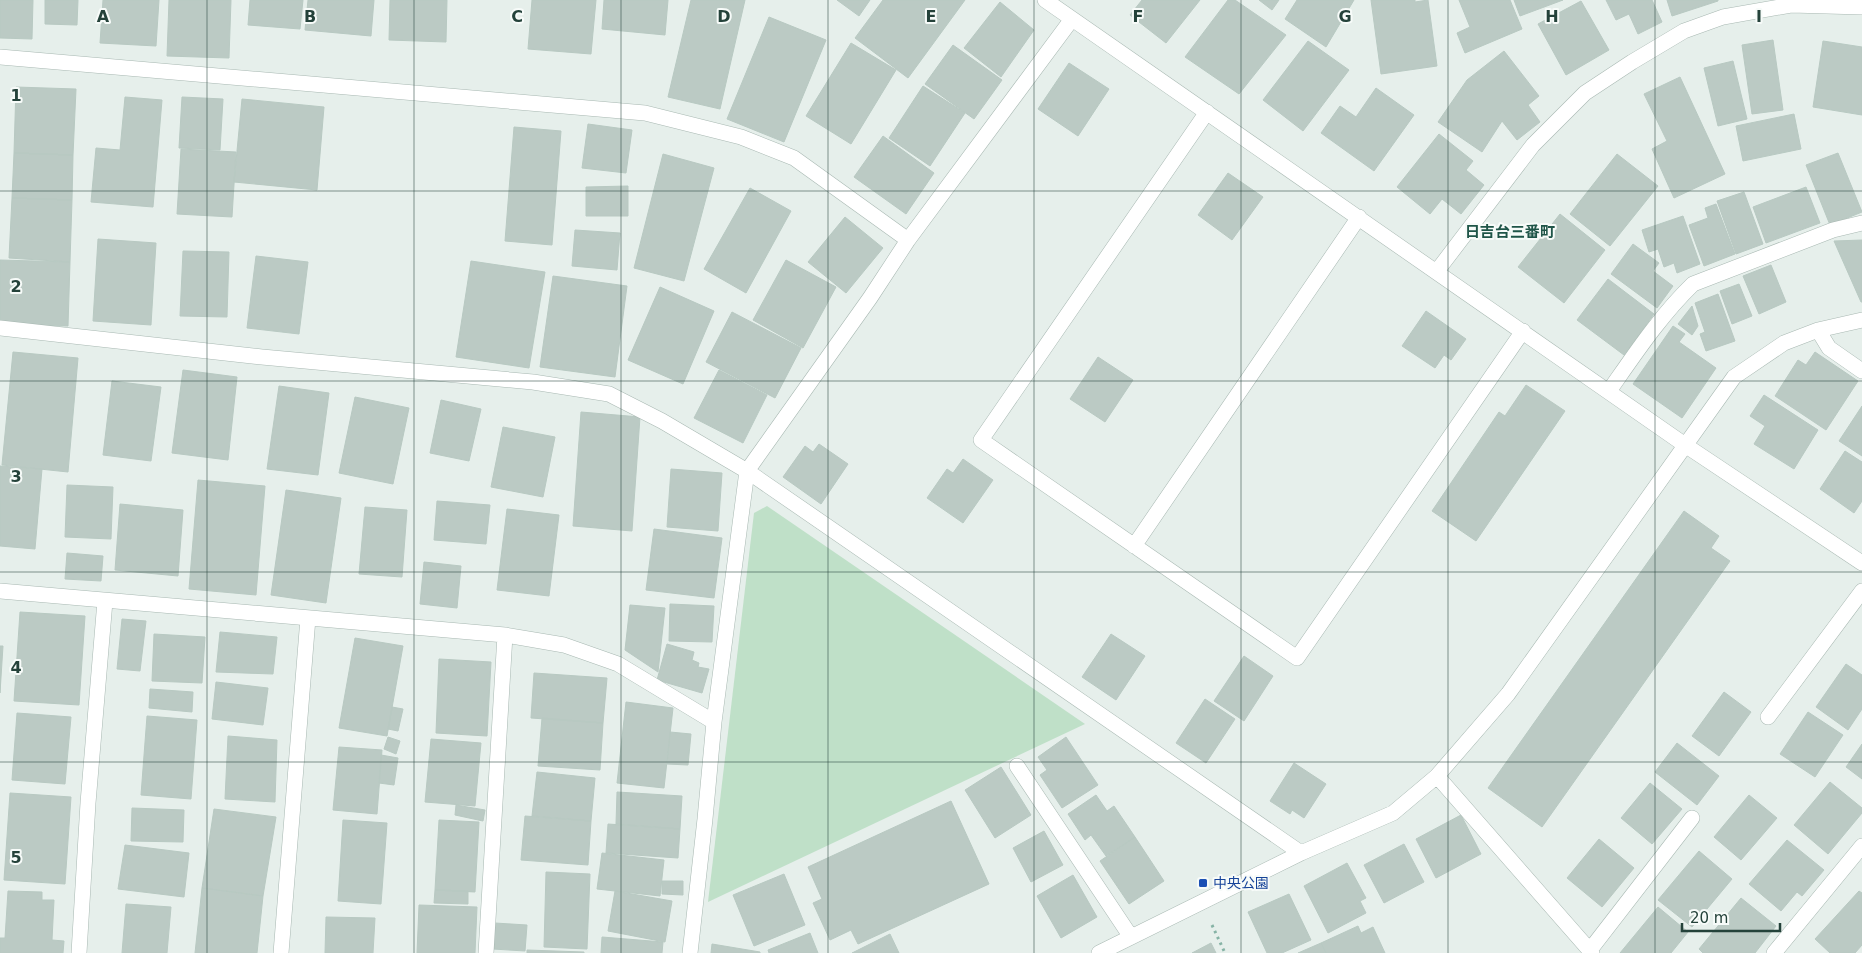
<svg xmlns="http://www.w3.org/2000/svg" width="1862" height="953" font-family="'DejaVu Sans','Noto Sans JP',sans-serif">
	<rect width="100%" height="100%" fill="#e6efeb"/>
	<path fill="#bfe0c8" d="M767,506L1085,724L708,902L754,513Z"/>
	<path fill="#bbcac4" stroke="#b8c9c2" d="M0,0H33L32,39L0,38Z
		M45,0H78L77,25L45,24Z
		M103,0H159L156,46L100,43Z
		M169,0H231L229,58L167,56Z
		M250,0H303L300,29L248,25Z
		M308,0H374L371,36L305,30Z
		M390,0H447L446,42L389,40Z
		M532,0H596L591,54L528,49Z
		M604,0H668L665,35L602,29Z
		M691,0H745L720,109L668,97Z
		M837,0H870L859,16Z
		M883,0H965L908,78L855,38Z
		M1142,0H1200L1166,43L1130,15Z
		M1228,0H1235L1286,35L1239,94L1185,57Z
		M1259,0H1279L1272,10Z
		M1297,0H1354L1326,47L1285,19Z
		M1371,0H1415V2L1428,0L1437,66L1381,74Z
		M1459,0H1510L1522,29L1465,53L1457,33L1470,27Z
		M1514,0H1563L1520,16Z
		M1606,0H1652L1662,22L1638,34L1629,14L1616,20Z
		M1667,0H1718V1L1672,16Z
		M1581,1L1609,50L1566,75L1538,24Z
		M1000,2L1034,30L1001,77L964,48Z
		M769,17L826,40L784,142L727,119Z
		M1773,40L1783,110L1752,114L1742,45Z
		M1308,41L1349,70L1303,131L1263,100Z
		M1823,41L1862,47V115L1813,107Z
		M851,43L896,70L851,144L806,116Z
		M953,45L1002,80L974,119L925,84Z
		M1504,51L1539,96L1528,105L1540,122L1517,140L1502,121L1482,152L1438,122L1467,80Z
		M1733,61L1747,119L1718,126L1704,68Z
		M1069,63L1109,89L1078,136L1038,109Z
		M1680,77L1725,174L1674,198L1652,149L1667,141L1644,94Z
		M923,86L965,113L930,166L889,138Z
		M16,87L76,89L73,155L14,153Z
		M1376,88L1414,115L1374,171L1321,133L1340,106L1356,117Z
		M125,97L162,100L153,207L91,202L96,148L120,150Z
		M182,97L223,99L220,150L179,148Z
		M242,99L324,107L317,190L234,182Z
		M1794,114L1801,149L1743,161L1736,126Z
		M588,124L632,130L626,173L582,168Z
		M514,127L561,131L552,245L505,241Z
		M1439,134L1473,161L1466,170L1484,185L1461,214L1442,199L1430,214L1397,187Z
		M883,136L934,173L906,214L854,177Z
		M181,149L236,152L232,217L177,214Z
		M14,153L73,155L72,200L12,198Z
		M1838,153L1862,212L1830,225L1806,165Z
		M663,154L714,168L684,281L634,268Z
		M1617,154L1658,186L1610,246L1570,214Z
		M1228,173L1263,197L1232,240L1198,215Z
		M628,186V216H586V187Z
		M1806,187L1820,223L1766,243L1753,207Z
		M750,188L791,211L746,293L704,269Z
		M1744,192L1763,244L1736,254L1717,201Z
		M12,198L72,200L70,262L9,258Z
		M1716,204L1735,254L1704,266L1689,225L1708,218L1705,208Z
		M1560,214L1605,250L1564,303L1518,267Z
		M1683,216L1700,264L1677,273L1674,263L1664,267L1658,249L1649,252L1642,230Z
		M845,217L883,248L846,293L808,262Z
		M575,230L620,233L617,270L572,266Z
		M98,239L156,243L151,325L93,321Z
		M1862,240V302H1861L1834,241Z
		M1633,244L1659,263L1653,271L1673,286L1657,308L1611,274Z
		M183,251L229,252L227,317L180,316Z
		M256,256L308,262L299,334L247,328Z
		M0,260L70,262L68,326L0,325Z
		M786,260L836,287L803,348L753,320Z
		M471,261L545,272L529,368L456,357Z
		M1771,265L1786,302L1759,314L1743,276Z
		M553,276L627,286L615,377L540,367Z
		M1608,279L1654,314L1624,355L1577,320Z
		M1739,284L1752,316L1732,324L1720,291Z
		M660,287L714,311L683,384L628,360Z
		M1718,294L1735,341L1706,351L1700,334L1705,332L1695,303Z
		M1692,306L1698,326L1692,335L1678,324Z
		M1426,311L1466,339L1451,360L1444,355L1435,368L1402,346Z
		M732,312L801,348L775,398L706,362Z
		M1673,326L1685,334L1679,342L1716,368L1682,418L1633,384Z
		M13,352L78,358L68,472L2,465Z
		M1815,352L1858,381L1826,430L1775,396L1798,360L1806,365Z
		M1098,357L1133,380L1105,422L1070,399Z
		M183,370L237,377L228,460L172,453Z
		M719,370L767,395L743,443L694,418Z
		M112,381L161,387L151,461L103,455Z
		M1526,385L1565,411L1476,541L1432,511L1499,412L1505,416Z
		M279,386L329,393L318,475L267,469Z
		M1764,395L1818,430L1794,469L1754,444L1765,426L1750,416Z
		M355,397L409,408L393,484L339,473Z
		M441,400L481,409L469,461L430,453Z
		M1862,406V456L1839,441Z
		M581,412L640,417L632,531L573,526Z
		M503,427L555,437L543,497L491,487Z
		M819,444L848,464L821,504L783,477L805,446L813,452Z
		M1845,451L1862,462V501L1854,513L1820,489Z
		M963,459L993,480L963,523L927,498L947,469L953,473Z
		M0,466L42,469L35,549L0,546Z
		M671,469L722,473L718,531L667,527Z
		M198,480L265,486L256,595L189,589Z
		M67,485L113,487L111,539L65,537Z
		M286,490L341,498L326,603L271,595Z
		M437,501L490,505L486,544L434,540Z
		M120,504L183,510L178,576L115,570Z
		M365,507L407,510L402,577L359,574Z
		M507,509L559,515L549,596L497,590Z
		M1684,511L1719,536L1711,548L1730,561L1542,827L1488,788Z
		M654,529L722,538L714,598L646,590Z
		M67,553L103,556L101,581L65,579Z
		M424,562L461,566L457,608L420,604Z
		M670,604L714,606L712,642L669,641Z
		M630,605L665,608L658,672L625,650Z
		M20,612L85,616L79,705L14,701Z
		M122,619L146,621L140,671L117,669Z
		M220,632L277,637L273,674L216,672Z
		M154,634L205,637L202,683L152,681Z
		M1111,634L1145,656L1116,700L1082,677Z
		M355,638L403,646L387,736L339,728Z
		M667,644L694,652L692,660L699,663L698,667L709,669L702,693L657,680Z
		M0,646H3L0,693Z
		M1244,656L1273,676L1244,721L1214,701Z
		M439,659L491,662L487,736L436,733Z
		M1846,664L1862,675V709L1848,730L1816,707Z
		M534,673L607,678L603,723L531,718Z
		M216,682L268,688L263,725L212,719Z
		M150,689L193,692L192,712L149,708Z
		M1724,692L1751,712L1719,756L1692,736Z
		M1205,699L1235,719L1206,763L1176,743Z
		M626,702L673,708L664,788L617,783Z
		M392,707L403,709L398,731L388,729Z
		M1808,712L1843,735L1815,777L1780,754Z
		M17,713L71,717L65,784L12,780Z
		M147,716L197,720L191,799L141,795Z
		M542,718L603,723L600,770L538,766Z
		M670,732L691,734L688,765L667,764Z
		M228,736L277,740L275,802L225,799Z
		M388,737L400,741L396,754L384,749Z
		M1066,737L1098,785L1062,808L1040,775L1047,770L1038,757Z
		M431,739L481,743L475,806L425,802Z
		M1677,743L1719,776L1697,805L1655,772Z
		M1862,744V779L1846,767Z
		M339,747L382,750L377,814L333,810Z
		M381,755L398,758L394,785L379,783Z
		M1294,763L1326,784L1304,818L1292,810L1290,814L1270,801Z
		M1001,767L1031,815L995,838L965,790Z
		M537,772L595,778L591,821L532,816Z
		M1830,782L1862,808V813L1828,854L1794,825Z
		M1650,783L1682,809L1652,844L1621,818Z
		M617,792L682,796L680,829L616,824Z
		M10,793L71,797L65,884L4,880Z
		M1096,795L1107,811L1114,806L1135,837L1106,856L1091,835L1085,840L1068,814Z
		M1749,795L1777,818L1741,860L1714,837Z
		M951,801L989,884L858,944L851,930L830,940L813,903L822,899L808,867Z
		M456,805L485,810L483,821L455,815Z
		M132,808L184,810L183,842L131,841Z
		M214,809L276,817L263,896L202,888Z
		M1461,815L1481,854L1436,878L1416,839Z
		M525,816L591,821L588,865L521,860Z
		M343,820L387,823L381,904L338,901Z
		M439,820L479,822L475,892L435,890Z
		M608,824L680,829L678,858L606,853Z
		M1044,831L1063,865L1031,882L1013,848Z
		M1135,837L1164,881L1129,904L1100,861Z
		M1599,839L1634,868L1602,907L1567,878Z
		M1787,840L1824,870L1802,896L1797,892L1781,911L1749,884Z
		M1404,844L1424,882L1384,903L1364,865Z
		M125,845L189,853L184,897L118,889Z
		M1699,851L1732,879L1692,927L1658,900Z
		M602,853L664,860L660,896L597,889Z
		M1347,863L1366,898L1360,901L1366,913L1328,933L1304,886Z
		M546,872L590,874L587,949L544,947Z
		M784,874L805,925L754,946L733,895Z
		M1073,875L1097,917L1061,938L1037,896Z
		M662,881H683V895L662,894Z
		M202,888L263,896L257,953H195Z
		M435,890L468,891V904L434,903Z
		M8,891L42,892V900H54L52,940L64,941L63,953H0V938H5Z
		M615,891L672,901L665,942L608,931Z
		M1859,891L1862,893V945L1855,953H1830L1815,939Z
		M1289,894L1311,940L1282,953H1267L1248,912Z
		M1741,898L1776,926L1755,953H1703L1699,949Z
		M126,904L171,907L167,953H122Z
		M419,905L477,907L475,953H417Z
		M1658,907L1688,932L1671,953H1620Z
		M326,917L375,918L373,953H325Z
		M495,923L527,925L525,951L493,949Z
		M1358,926L1361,933L1373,927L1385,953H1326L1321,943Z
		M810,933L818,953H769L768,950Z
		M890,934L899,953H852Z
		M602,937L663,942L662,953H601Z
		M1211,943L1216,953H1192Z
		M1321,943L1326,953H1298Z
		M712,944L760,952V953H711Z
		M527,950L584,952V953H527Z"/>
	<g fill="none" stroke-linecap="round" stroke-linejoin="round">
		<g stroke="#a8b8b2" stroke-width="16">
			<path id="minor" d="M1045,0L1685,445L1862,563
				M0,57L645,113L741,137L794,158L908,240
				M1207,112L981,440L1297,658L1523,331
				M1437,271L1533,145L1585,93L1632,62L1684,31L1723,17L1791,5L1862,7
				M0,328L262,357L533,382L609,394L662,421L747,471L1301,853
				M1818,330L1829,348L1862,371
				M1609,391C1635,354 1660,316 1693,284L1833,230L1862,223
				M1134,546L1359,217
				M0,591L505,635L564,645L618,664L714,722
				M1768,717L1862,591
				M1017,766L1131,937
				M1437,776L1592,953
				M1590,950L1692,818
				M79,953L88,803L105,601
				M281,953L308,618
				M486,953L505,635
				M690,953L705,819L714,722L747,471L870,298L908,240L1072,19
				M1099,953L1301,853L1393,813L1437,776L1508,694L1734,377L1784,343L1818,330L1862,320
				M1774,953L1862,846"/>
		</g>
		<path stroke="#86b3a5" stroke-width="3" stroke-dasharray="2.5 4" stroke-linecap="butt" d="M1212,925L1225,953"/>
		<use href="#minor" stroke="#fff" stroke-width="15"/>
	</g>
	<path fill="none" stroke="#24423a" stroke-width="1" stroke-opacity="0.55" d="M207,0V953M414,0V953M621,0V953M828,0V953M1034,0V953M1241,0V953M1448,0V953M1655,0V953M0,191H1862M0,381H1862M0,572H1862M0,762H1862"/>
	<rect fill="#1a4fb4" stroke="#f7fbf9" stroke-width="2" x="1198" y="878" width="10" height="10" rx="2.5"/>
	<g text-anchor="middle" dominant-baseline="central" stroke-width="4" stroke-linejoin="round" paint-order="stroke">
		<g font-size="14" fill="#164399" stroke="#f7fbf9" text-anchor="start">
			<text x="1213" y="883">中央公園</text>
		</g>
		<g font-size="15" font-weight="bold" fill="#1f5548" stroke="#f7fbf9">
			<text x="1510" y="232">日吉台三番町</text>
		</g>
	</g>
	<g font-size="16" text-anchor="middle" font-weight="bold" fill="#24423a" stroke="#f7fbf9" stroke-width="4" stroke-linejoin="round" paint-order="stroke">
		<text x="103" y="22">A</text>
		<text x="310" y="22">B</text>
		<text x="517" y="22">C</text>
		<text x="724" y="22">D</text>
		<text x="931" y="22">E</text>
		<text x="1138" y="22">F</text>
		<text x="1345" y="22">G</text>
		<text x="1552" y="22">H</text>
		<text x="1759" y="22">I</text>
		<text x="16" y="101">1</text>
		<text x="16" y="292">2</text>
		<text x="16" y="482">3</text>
		<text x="16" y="673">4</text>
		<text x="16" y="863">5</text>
	</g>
	<path d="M1682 923v8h98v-8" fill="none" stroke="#24423a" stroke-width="2.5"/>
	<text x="1690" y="923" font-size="15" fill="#24423a" stroke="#f7fbf9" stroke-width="4" paint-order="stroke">20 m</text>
</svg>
